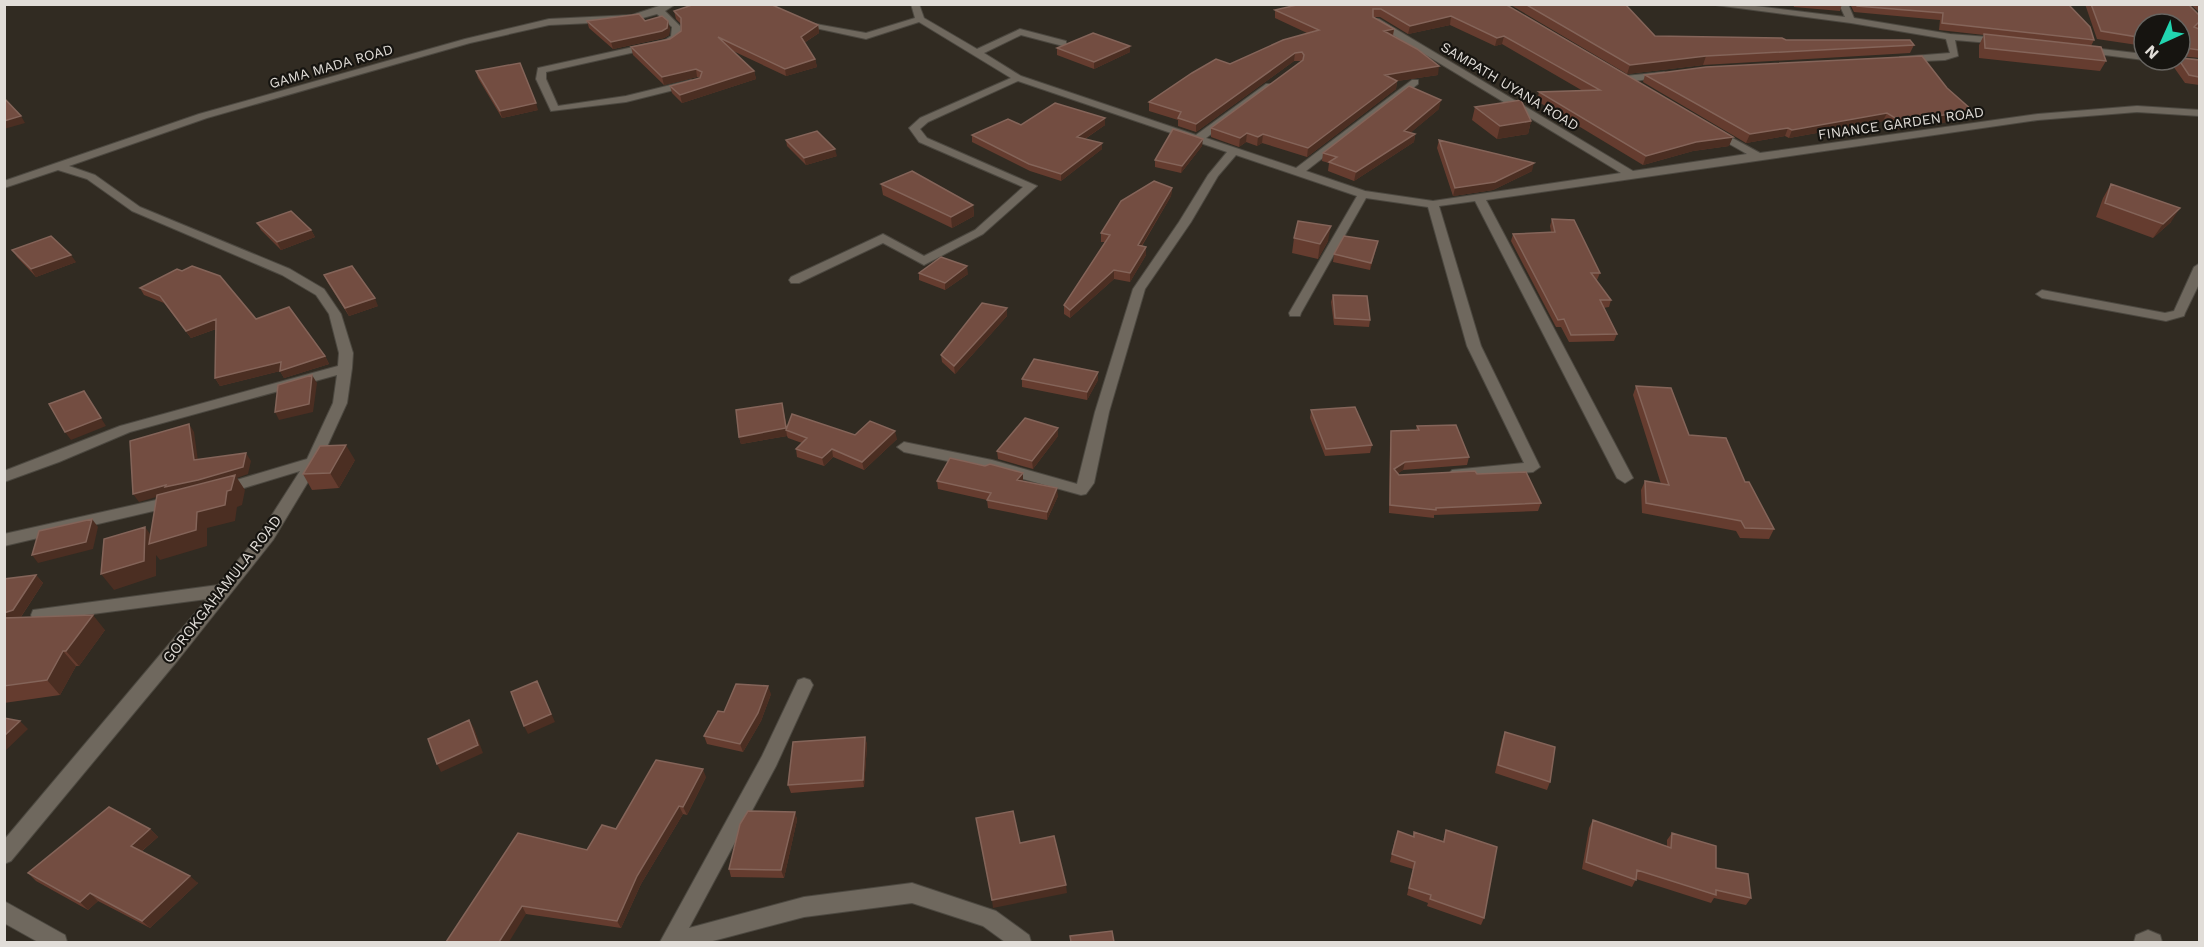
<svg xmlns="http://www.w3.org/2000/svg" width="2204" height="947" font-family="'Work Sans',sans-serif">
	<rect width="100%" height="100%" fill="#312b22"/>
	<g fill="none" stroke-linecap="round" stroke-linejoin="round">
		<g stroke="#4c4840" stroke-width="2">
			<path id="street" d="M665,4H676L665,11L680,26L681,37L671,44L546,72V79L558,106L626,96L691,80L696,83L694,85L626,102L551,111L536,79L538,68L665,40L671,36L672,27L657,14L632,21L549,25L470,43L207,118L69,166L95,175L140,207L290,269L324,289L341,314L353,353L352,368L347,403L320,462L273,540L178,660L11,861L4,864V840L207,599L39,621L33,620L31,615L33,610L218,585L261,532L300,471L221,495L213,490L216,486L307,459L333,403L337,375L130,432L59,462L4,482V471L120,426L338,366L339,353L329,314L316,295L282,275L132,211L87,179L58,170L4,188V181L199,114L465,39L549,19L632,15Z
				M911,4H919L924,18L977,49L1020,29L1066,41V45L1063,46L1021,35L984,53L1021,76L1196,135L1266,84H1272V88L1206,138L1296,168L1412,80H1418V84L1306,171L1365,191L1433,201L1621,173L1373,23V19H1379L1633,171L1747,154L1710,133L1709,131L1714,128L1760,153L2038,114L2137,106L2200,110V116L2137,112L2038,120L1486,200L1633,478L1625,483L1617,478L1475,201L1439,206L1481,346L1540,467L1533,472L1457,479L1449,474L1452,470L1524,463L1467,346L1428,207L1366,198L1301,313L1300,316H1290L1289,313L1357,196L1236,155L1218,176L1191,222L1145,289L1109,412L1094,483L1086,494L1081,495L991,470L904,452L897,447L904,442L992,460L1077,484L1095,412L1133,289L1179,222L1208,175L1227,152L1018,81L928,122L920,129L927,138L1037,186L983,234L924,265L883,243L799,283H791L789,280L791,277L883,234L924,256L975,230L1023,187L919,142L909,128L920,118L1011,78L919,22L866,39L806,26L810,23L866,33L915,18Z
				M1708,4H1739L1845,17L1839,4H1848L1854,18L1950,34L2001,38L2006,41L2001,44L1955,40L1958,56L1945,60L1903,62L1900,61V57L1950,53L1946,39L1851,23Z
				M2084,47L2144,54V60L2081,52L2079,50Z
				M2180,58L2200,60V66L2171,63L2166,60H2180Z
				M1664,72L1669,75L1667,77L1625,82L1620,79L1625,76Z
				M2200,263V282L2185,313L2184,316L2166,321L2042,298L2036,294L2042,290L2165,313L2174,311L2194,267Z
				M174,496L179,497L182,501L179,505L4,546V534Z
				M804,678L810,680L813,685L776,766L689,928L804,897L912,883L996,911L1029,935L1031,942H1005L983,926L912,903L804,917L709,942H660L762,756L798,680Z
				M4,901L65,935L67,942H38L4,923Z
				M2148,930L2160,935L2162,942H2134L2136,935Z"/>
		</g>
		<use href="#street" fill="#6f685e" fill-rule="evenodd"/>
	</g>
	<path fill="#653c2f" d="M1505,4L1729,146L1693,151L1643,165L1537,101L1539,92L1583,91L1502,44L1495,46L1450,25L1408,34L1380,17H1374L1394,29L1393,36L1438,75L1397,81L1396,89L1307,157L1262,143L1257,146L1246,142L1239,147L1211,137V128L1302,62L1301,61H1294L1196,132L1178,126V120L1149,111V102L1230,64L1307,33L1275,18V10Z
		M1509,4H1625L1655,36L1914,45L1910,53L1703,65L1627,74Z
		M1793,4H1842L1840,11L1794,7Z
		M1850,4H2068L2094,40L2091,46L2106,61L2100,71L1979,58V45L1984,35L1939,30L1940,20L1854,12Z
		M2085,4H2188L2199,15V58L2180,56V24H2144V46L2097,39Z
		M2190,4H2199V12Z
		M674,11L818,25L819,33L804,43L815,59L817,67L786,76L733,51L754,71L756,79L682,103L672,93L670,86L700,78L697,77L664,85L633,55L631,47L670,39L681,31V24L676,19Z
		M587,21H645L670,28L669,35L664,38L613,49L589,28Z
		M1130,46V52L1094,69L1057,55V48Z
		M2177,60H2199V85L2185,83L2173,66Z
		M476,71L538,110L502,118L478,78Z
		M1645,75L1969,119L1896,129L1883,121L1789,138L1785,136L1746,143L1643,82Z
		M1475,107L1531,121L1528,134L1497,139L1472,120Z
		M1439,109L1410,133L1415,134L1414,142L1354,181L1328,171L1329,163L1322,161L1323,153Z
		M1021,125H1105L1085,139L1102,149L1061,181L1030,171L972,142V135Z
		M786,140L837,156L806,165L787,146Z
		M1439,140L1532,171L1493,190L1453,196L1437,148Z
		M1202,146L1181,173L1155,167V160Z
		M881,184L973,205L974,216L952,228L883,195Z
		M2111,184L2171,222L2153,238L2096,217L2103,198Z
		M1172,188L1171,196L1142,246L1146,247V255L1130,282L1114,279L1070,318L1064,314V305L1105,242H1101V233Z
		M1552,219L1600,273L1597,280H1596L1611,300L1609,307L1603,308L1617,334L1614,341L1569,342L1561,327H1556L1511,241L1513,234L1551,232L1550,226Z
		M257,223L311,230L315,237L281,250L261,230Z
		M1294,238L1328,241L1318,259L1292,253Z
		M1378,241L1370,270L1333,262L1334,254Z
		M12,250L76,262L36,277L17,257Z
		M919,273L968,274L945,290L919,280Z
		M324,275L378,306L349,316L328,283Z
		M140,288L256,319L325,356L329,364L284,378L280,371L220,386L215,378L216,329L191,338L164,303L144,295Z
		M1333,295L1370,320L1369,327L1334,325L1331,302Z
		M1007,308V316L955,374L942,362L941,355Z
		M1022,379L1098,380L1087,400L1022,387Z
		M1636,386L1689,435L1745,482L1774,529L1769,539L1740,538L1736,531L1642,513L1641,490L1645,481L1661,484L1633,395Z
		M782,403L787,428L897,439L864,470L833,457L824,466L797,457L796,449L802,443L788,438L787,436L741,444L739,437Z
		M1311,410L1372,445L1370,453L1325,456L1310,418Z
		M1417,426L1469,457L1467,465L1403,470L1398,473L1399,475L1477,474L1541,503L1538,511L1434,515V518L1389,513L1390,439L1391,431L1416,430Z
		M1058,436L1033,469L998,459L997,451Z
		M355,460L339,488L312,490L303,474Z
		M937,481H1023L1058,496L1047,520L988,508L987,500L938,489Z
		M36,575L43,583L21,617L105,630L79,666H76L60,695L4,703V579Z
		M771,694L761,721L743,752L707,744L704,736L724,712Z
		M1505,732L1550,782L1547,790L1495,773L1502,740Z
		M865,737L867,745L864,787L791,793L788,785Z
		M706,777L687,815L683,814L641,884L621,928L526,914L446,942L587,850L616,829Z
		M795,812L797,820L784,878L731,877L729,869Z
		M1593,820L1667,846V840L1672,833L1716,868L1751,898L1746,905L1714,898L1711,903L1636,879L1632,887L1582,869L1589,828Z
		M150,829L158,837L141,852L198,883L150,928L98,901L88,910L36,881L28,873Z
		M1446,830L1484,918L1481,925L1427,906L1428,903L1407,895L1413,869L1390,862L1395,839L1413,836L1414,832L1443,841Z"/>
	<path fill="#4b2e22" d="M1451,16L1450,25L1408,34L1410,26Z
		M668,21L670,28L669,35L664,38L613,49L611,42Z
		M818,25L819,33L802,44L801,37Z
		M1394,29L1392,37L1384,31Z
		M1504,36L1502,44L1495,46L1497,38Z
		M1130,46V52L1094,69V62Z
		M2185,48L2180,56V49Z
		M1295,53L1294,61L1196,132V124Z
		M1706,56L1703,65L1627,74L1630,65Z
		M815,59L817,67L786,76L785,69Z
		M1439,66L1438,75L1397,81L1396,89L1307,157L1308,148L1385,75Z
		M696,69L697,77L664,85L662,77Z
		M754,71L756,79L682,103L680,95Z
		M1441,100L1439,109L1402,140L1404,131Z
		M536,103L538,110L502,118L500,111Z
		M1973,111L1969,119L1896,129L1900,121Z
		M1887,113L1883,121L1789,138L1792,130Z
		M21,116L25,123L4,129V121Z
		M1105,118V125L1077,144V137Z
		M1531,121L1528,134L1497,139L1500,126Z
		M1788,128L1785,136L1746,143L1750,134Z
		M1247,133L1246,142L1239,147L1240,138Z
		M1263,134L1262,143L1257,146L1258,137Z
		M1415,134L1414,142L1354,181L1356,172Z
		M1733,137L1729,146L1693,151L1643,165L1646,156L1696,142Z
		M1203,139L1202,146L1181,173L1182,166Z
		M1102,143V149L1061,181V174Z
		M835,149L837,156L806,165L804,158Z
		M1534,163L1532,171L1493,190L1453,196L1455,188Z
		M1172,188L1171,196L1137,253L1138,245Z
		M973,205L974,216L952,228L951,217Z
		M2180,208L2171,222L2153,238L2163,224Z
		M1331,226L1328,241L1318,259L1320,244Z
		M311,230L315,237L281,250L277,242Z
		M1378,241L1376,249L1370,270L1371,263Z
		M1146,247V255L1130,282V273Z
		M71,255L76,262L36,277L31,269Z
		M967,266L968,274L945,290V283Z
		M1114,270V279L1070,318V310Z
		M375,298L378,306L349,316L345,308Z
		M1007,308V316L955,374L954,366Z
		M216,319L221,327L191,338L186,331Z
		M325,356L329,364L284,378L280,371L220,386L215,378L281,362Z
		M1098,372V380L1087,400V392Z
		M312,375L317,383L313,412L279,420L275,412Z
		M84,391L106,426L71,440L65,432Z
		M782,403L787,436L741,444L739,437Z
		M189,424L194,432L199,468L194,460Z
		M1058,428V436L1033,469L1032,461Z
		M895,431L897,439L864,470L862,462Z
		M346,445L355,460L339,488L330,473Z
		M832,449L833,457L824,466L822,458Z
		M246,453L251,461L248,474L237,478L245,490L242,505L237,507L235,521L207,528V546L160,560L156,555V576L114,590L101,574L145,527L156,542L170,493L139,502L133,494Z
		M1405,462L1403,470L1393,477L1394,469Z
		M1023,473V481L1017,480Z
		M1057,488L1058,496L1047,520V512Z
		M92,519L98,527L93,549L38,563L32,555Z
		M36,575L43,583L20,618L4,623V613Z
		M93,615L105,630L79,666L66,651Z
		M63,651L76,666L60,695L47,680Z
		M537,681L555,722L528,734L524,726Z
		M768,686L771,694L761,721L743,752L740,744Z
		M469,720L474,728L483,753L441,772L437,764Z
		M20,721L28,729L4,752V736Z
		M865,737L867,745L864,787L863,780Z
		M703,769L706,777L687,815L683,807Z
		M679,806L683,814L641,884L621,928L617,921L637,876Z
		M795,812L797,820L784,878L781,870Z
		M150,829L158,837L138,854L131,846Z
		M190,876L198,883L150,928L142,921Z
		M1066,885L1067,893L993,908L992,900Z
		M90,893L98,901L88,910L80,902Z
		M522,906L526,914L509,942H499Z"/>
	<path fill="#734d41" stroke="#846459" stroke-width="1.5" d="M695,4H770L818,25L801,37L815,59L785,69L718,37L754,71L680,95L670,86L700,78L702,72L696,69L662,77L631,47L670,39L681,31V18L674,11Z
		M1301,4H1505L1733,137L1696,142L1646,156L1539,92L1600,90L1504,36L1497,38L1451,16L1410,26L1381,9H1373V17L1394,29L1384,31L1417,49L1439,66L1385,75L1397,81L1308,148L1263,134L1258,137L1247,133L1240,138L1211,128L1303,60L1304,55L1302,52L1295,53L1196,124L1178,118L1181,112L1149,102L1192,73L1216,59L1230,64L1283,40L1319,30L1275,10Z
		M1525,4H1625L1655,36L1782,38L1786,40H1910L1914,45L1706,56L1630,65Z
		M1856,4H2068L2090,27L2094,40L1942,23L1943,13L1857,6Z
		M2091,4H2188L2199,15V22L2194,27L2199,29V50L2185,48L2180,49V24H2144V38L2101,31Z
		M639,14L645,21L662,16L668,21L667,28L662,31L611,42L587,21Z
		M1093,33L1130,46L1094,62L1057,48Z
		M1984,34L2101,47L2106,61L1985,48Z
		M1922,56L1947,88L1973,111L1900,121L1887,113L1792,130L1788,128L1750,134L1645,75L1706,67Z
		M2180,58L2199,60V77L2189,75L2179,60Z
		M520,63L536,103L500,111L476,71Z
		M1409,86L1441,100L1404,131L1415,134L1356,172L1329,162L1337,157L1323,153Z
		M4,98L21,116L4,121Z
		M1521,100L1531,121L1500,126L1475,107Z
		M1055,103L1105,118L1077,137L1102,143L1061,174L1029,164L972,135L1008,119L1021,125Z
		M1173,129L1203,139L1182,166L1155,160Z
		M817,131L835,149L804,158L786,140Z
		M1439,140L1534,163L1495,182L1455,188Z
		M912,171L973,205L951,217L881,184Z
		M1154,181L1172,188L1138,245L1146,247L1130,273L1114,270L1070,310L1064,305L1110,235L1101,233L1121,201Z
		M2111,184L2180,208L2163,224L2105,203Z
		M291,211L311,230L277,242L257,223Z
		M1552,219L1574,220L1600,273H1591L1611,300H1600L1617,334L1571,335L1564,319L1558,320L1513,234L1555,232Z
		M1298,221L1331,226L1320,244L1294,238Z
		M51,236L71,255L31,269L12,250Z
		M1344,236L1378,241L1371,263L1334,254Z
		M941,257L967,266L945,283L919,273Z
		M192,266L220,276L256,319L289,307L325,356L280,371L281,362L215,378L216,319L186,331L160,296L140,288L177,269L182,271Z
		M352,266L375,298L345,308L324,275Z
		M1333,295L1367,296L1370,320L1335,318Z
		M982,303L1007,308L954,366L941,355Z
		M1034,359L1098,372L1087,392L1022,379Z
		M312,375L309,404L275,412L278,385Z
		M1636,386L1671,388L1689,435L1726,438L1745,482H1749L1774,529L1745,528L1741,521L1646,503L1645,481L1669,485Z
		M84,391L101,418L65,432L49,404Z
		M782,403L786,428L739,437L736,410Z
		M1355,407L1372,445L1326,449L1311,410Z
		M792,414L855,435L870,421L895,431L862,462L832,449L822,458L796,449L807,438L786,430Z
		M1025,418L1058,428L1032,461L997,451Z
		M189,424L194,460L246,453L243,467L198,480L165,487L166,485L133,494L130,441Z
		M1456,425L1469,457L1405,462L1394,469L1399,475L1475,471L1477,474L1526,472L1541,503L1436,508V510L1390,505L1391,431L1419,430L1417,426Z
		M346,445L330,473L303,474L320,446Z
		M950,458L985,466L990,464L1023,473L1017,480L1057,488L1047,512L987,500L991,493L937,481Z
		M235,475L231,490L227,491L225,505L197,512L196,530L149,544L157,495Z
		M92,519L86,542L32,555L39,531Z
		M145,527L144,561L101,574L104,539Z
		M36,575L13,610L4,613V579Z
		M93,615L66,651H63L47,680L4,686V618Z
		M537,681L551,714L524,726L511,692Z
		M736,684L768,686L758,713L740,744L704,736L718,711L724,712Z
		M4,718L20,721L4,736Z
		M469,720L478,745L437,764L428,739Z
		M1505,732L1555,747L1550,782L1498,765Z
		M865,737L863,780L788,785L793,742Z
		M656,760L703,769L683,807L679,806L637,876L617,921L522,906L499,942H446L518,833L587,850L602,825L616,829Z
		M109,807L150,829L131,846L190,876L142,921L90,893L80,902L28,873Z
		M748,811L795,812L781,870L729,869L740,824Z
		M1013,811L1020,843L1054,836L1066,885L992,900L976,818Z
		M1593,820L1671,848L1672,833L1716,846V868L1748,874L1751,898L1716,890V895L1637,870L1636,880L1586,862Z
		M1446,830L1497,847L1484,918L1430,899L1431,895L1409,888L1415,862L1392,854L1398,831L1414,837V832L1444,842Z
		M1112,931L1114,942H1071L1070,936Z"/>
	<g text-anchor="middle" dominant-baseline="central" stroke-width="4.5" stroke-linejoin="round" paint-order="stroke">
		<g font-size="14" fill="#e1ddd8" stroke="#161410">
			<text transform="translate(331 66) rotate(-16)">GAMA MADA ROAD</text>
			<text transform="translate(1510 86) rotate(31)">SAMPATH UYANA ROAD</text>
			<text transform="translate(1901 123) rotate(-8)">FINANCE GARDEN ROAD</text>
		</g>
		<g font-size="15" fill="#e1ddd8" stroke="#161410">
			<text transform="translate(222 589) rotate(-52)">GOROKGAHAMULA ROAD</text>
		</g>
	</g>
	<rect width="2204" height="947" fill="none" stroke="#e1ddd8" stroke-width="12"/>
	<g transform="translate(2162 42) rotate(225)"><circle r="28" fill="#161410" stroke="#676460" stroke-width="1.5"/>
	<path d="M0-4.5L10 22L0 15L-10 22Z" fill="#21d5b0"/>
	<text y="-9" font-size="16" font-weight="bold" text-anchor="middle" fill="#e1ddd8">N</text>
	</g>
</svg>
